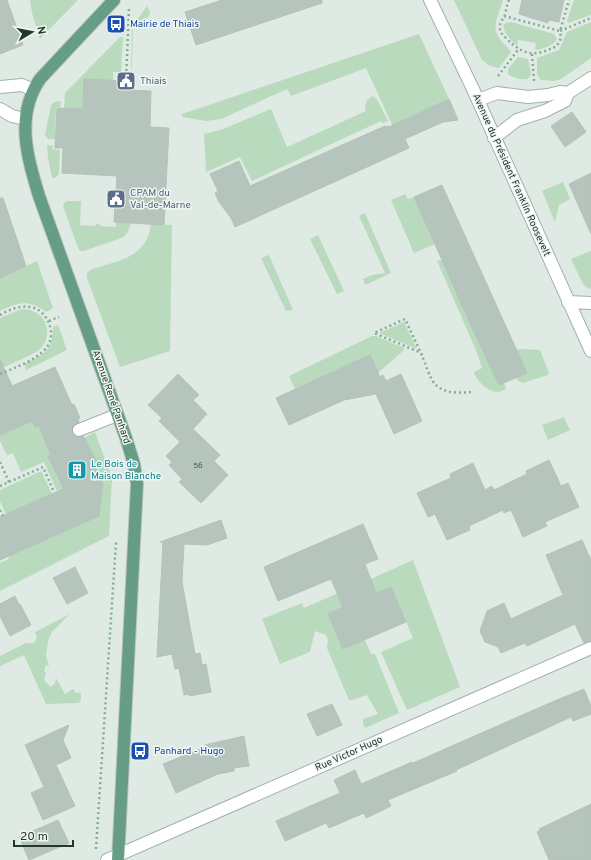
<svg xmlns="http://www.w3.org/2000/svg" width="591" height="860" font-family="Overpass,sans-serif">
	<rect width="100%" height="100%" fill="#e0eae4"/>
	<path fill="#b9dabd" d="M30,0H78L40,39L32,13Z
		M454,0H503C501,9 492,25 497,34C500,41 507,46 511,52L499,68L490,66L482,60Z
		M574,0H591V15L568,23L567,21Z
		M147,6L150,12L149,16L133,27L132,67L131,70L132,27Z
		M511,22L554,34L557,39C553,46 544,48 537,50L535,49L536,43L518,40L517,46C511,40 504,34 503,25L506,23Z
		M591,22V58L561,79L554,81L541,80L537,74V58L559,50L567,32Z
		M419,34L449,99L397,123L395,131L366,68L291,96L287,89L221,119L206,121L182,117V114Z
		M120,37H123L121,72H113V80L85,79L83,109L64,108L65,93Z
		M518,57L528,59L531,74L528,79C522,80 513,78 508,74V69Z
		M373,96L378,101L388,121L382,123L381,121L252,181L240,157L206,172L204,134L223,129L271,109L287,147L366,111L365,107L367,100Z
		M61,101L60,107H56L55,139H48L45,135L51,105L54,102Z
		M47,145L53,146L52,149L60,150L59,174L55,178H52L48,158Z
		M563,182L570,199L559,205L555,222L542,191Z
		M405,194L408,199L414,197L435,244L414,253L391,200Z
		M67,201H81L80,225L96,226V224H99L100,226L116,227V222L131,223L128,232L124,237L84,251H80L78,248L64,209L63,204Z
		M365,213L391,273L365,285L363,279L372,275L385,273L359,216Z
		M151,224L172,225L170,351L120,367L87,278V273L90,270C117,260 147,259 151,224Z
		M318,235L344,291L337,294L310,239Z
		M591,251V289L586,287L583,284L571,259Z
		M269,255L293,310L286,311L261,258Z
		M442,260L499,385L504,383L506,389C504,390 500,392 497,392C488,392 476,380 474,372L482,368L476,350L437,261Z
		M37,261L53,308L46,312C29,299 18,302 0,311V278Z
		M22,309C30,309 38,312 43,319C50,328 48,343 39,350C31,356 10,364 0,369V318Z
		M404,322L417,349L379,333Z
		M58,325L67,350L26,370L25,365L26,363C44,355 53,349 53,327Z
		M372,336H376L404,348V350L378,373L370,355L295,389L289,376Z
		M521,349L540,350L549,373L548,375L523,383L518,381L516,378L527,373L516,350Z
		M564,417L570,430L548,440L542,425Z
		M32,421L35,427L39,426L51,455L48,457L62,489L57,491L44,462L21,472L13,453L7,455L0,441V435Z
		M95,432L112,478L109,536L0,591V563L9,559L8,556L99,516L103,484L93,462L95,461L84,438Z
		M41,471L52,494L6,515L0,501V490Z
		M413,560L460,687L407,710L381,652L413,638L391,587L376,593L375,592L355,586Z
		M345,590L343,607L328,614L343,649L365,640L371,654H375L399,713L365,728L363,724V719L378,714L367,695L353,700H349L327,648L328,640L326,635L315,631L310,652L280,664L262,619L302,603L304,608Z
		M70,614L52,632L48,641L46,656L49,666L46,665L44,671L46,673L44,680L51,687L55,683L56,678L65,694L73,689L76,693H81V699L79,703L46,704L24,655L0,666V656L26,643H34L37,638L35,632Z"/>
	<path fill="#b5c4bc" stroke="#b2c3ba" d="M0,0H7L23,45L0,54Z
		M222,0H322V3L196,45L185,12Z
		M522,0H564L559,22L549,20L548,23L519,14Z
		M84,79L129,81V90L151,91L150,127L169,128L164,225L114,222L117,176L62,173L63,148H55L57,108L83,109Z
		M449,99L458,120L443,122L405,139L409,148L235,227L231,218L219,202L215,193L218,191L210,174L239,161L250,186L385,126L386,127L388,126L389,127Z
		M572,112L586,132L565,147L551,126Z
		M591,173V234L569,184Z
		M442,185L527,373L499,385L470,323L414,197Z
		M0,198H3L26,266L0,278Z
		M370,355L380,377L383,375L386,381L401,374L422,421L394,434L376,394L344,400L289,425L276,398Z
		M0,359L12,386L55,367L72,405L74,404L80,418L78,419L79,422L73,426L72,433L78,437L83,436L96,461L93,462L103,484L99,516L0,560V517L63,489L48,456L51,455L39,426L35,427L32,421L0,435Z
		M178,374L199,395L193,400L207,414L193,429L220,455L214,461L228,475L201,503L179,482L182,479L169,465L172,462L166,456L180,442L159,421L162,418L148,405Z
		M549,460L561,486L568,483L579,507L545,522L547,526L523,537L511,510L504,513L503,510L469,526L470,530L447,540L435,514L428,517L417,493L451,478L450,474L473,463L485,490L492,486L494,490L527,474L526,471Z
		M221,520L227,538L207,545L184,544L182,582L195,654L200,653L202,665L206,664L211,692L189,696V694L184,695L179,668L175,669L172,654L157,657L163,542H160Z
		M363,524L378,559L365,564L376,593L391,587L406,622L343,649L328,614L343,607L331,579L278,601L264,567Z
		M582,540L591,560V641L584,643L575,624L527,646L525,643L501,653L498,647L485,642L480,631L487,611L504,603L511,619L563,595L546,555Z
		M75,567L88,593L67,604L53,578Z
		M15,596L19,605L20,604L31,625L10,636L0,616V604Z
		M584,689L591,706V714L573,721L571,717L456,770L457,771L388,800L391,806L366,818L364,813L329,828L326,823L285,841L276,821L340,793L334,780L355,770L361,784L412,762L413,763L552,702Z
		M332,704L342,725L317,736L307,714Z
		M69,725L63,740L71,758L56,765L75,806L43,820L31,793L44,787L25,745Z
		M244,736L249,766L234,768V771L218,774L176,793L163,764L205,747V745Z
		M591,804V860H549L537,832L540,831L539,829Z
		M58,820L69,843L29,860L19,837Z"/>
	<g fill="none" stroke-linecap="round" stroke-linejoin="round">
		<g stroke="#a3b1aa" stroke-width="14">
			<path id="minor" d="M430,0L472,87L591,351
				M0,87L22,85L33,90
				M478,100L497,93L528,97L548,95L560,92L568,93
				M0,109L12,116L25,119
				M494,138L517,120L545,111L565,101L568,93L591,78
				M568,302L591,303
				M79,430L117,415
				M107,860L591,648"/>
		</g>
		<g stroke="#bcc4c1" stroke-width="14">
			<path id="major" d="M114,0L40,79C15,116 27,156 39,196L126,438L134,464L137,484L118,860"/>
		</g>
		<path stroke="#82ac98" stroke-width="2.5" stroke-dasharray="2 3" stroke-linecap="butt" d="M509,0C507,5 506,10 505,15C503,19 500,22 500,26C499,32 503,35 507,39C524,56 535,57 557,46L561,38L560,31L591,18
			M504,16L560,31L569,0
			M532,54L534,81
			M498,76L518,50
			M126,81L129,8
			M0,315C9,310 19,305 30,307C47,309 58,334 46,348C37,360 14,368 0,374
			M49,321L59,317
			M422,355L405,319L374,333L419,352L422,355C425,363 430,379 435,384C444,394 459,393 471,392
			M0,462L9,482
			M0,486L43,467L54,492
			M0,510L3,516
			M96,849L116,542"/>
		<use href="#minor" stroke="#fff" stroke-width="12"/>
		<use href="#major" stroke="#669d87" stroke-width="12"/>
	</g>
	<defs>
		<g id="bus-square" transform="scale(1)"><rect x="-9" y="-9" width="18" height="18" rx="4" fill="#1a4fb4" stroke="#f0f7f2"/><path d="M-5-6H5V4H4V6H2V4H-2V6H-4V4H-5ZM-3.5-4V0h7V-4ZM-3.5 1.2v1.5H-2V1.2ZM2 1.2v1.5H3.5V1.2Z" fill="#fff"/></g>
		<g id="civic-square" transform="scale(1)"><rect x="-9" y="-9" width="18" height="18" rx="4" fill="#5c6f8a" stroke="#f0f7f2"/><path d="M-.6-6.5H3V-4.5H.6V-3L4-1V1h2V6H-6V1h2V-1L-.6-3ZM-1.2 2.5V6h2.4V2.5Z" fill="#fff"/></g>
		<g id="building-square" transform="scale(1)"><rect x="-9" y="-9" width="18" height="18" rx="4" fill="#0f9aa8" stroke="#f0f7f2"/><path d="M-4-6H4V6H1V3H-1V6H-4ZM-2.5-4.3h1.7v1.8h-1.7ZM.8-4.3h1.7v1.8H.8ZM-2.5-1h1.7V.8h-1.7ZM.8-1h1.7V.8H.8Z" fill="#fff"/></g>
	</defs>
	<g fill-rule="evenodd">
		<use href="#bus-square" x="116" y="24"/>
		<use href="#civic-square" x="126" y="81"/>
		<use href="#civic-square" x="116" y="199"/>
		<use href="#building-square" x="77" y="470"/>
		<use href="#bus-square" x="140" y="751"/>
	</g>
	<g text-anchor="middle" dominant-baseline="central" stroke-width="3" stroke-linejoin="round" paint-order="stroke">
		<g font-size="8" fill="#465c52">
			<text x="198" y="466">56</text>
		</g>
		<g font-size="10" fill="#164399" stroke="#f0f7f2" text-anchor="start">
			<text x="130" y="24">Mairie de Thiais</text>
			<text x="154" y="751">Panhard - Hugo</text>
		</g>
		<g font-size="10" fill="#4e5e75" stroke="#f0f7f2" text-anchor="start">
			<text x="140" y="81">Thiais</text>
			<text x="130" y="193">CPAM du<tspan x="130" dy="12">Val-de-Marne</tspan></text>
		</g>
		<g font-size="10" fill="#21392f" stroke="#f0f7f2">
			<text transform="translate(511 175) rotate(66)">Avenue du Président Franklin Roosevelt</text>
			<text transform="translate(111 397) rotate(71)">Avenue René Panhard</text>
			<text transform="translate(349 754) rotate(-24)">Rue Victor Hugo</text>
		</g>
		<g font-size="10" fill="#0d838f" stroke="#f0f7f2" text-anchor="start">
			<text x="91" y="464">Le Bois de<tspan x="91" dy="12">Maison Blanche</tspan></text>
		</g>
	</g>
	<g transform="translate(32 32) rotate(80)" stroke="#f0f7f2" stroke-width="3" paint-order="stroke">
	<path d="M0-3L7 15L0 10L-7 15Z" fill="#21392f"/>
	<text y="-6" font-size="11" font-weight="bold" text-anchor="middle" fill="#21392f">N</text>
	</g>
	<path d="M14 840v6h59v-6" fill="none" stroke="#21392f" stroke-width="2"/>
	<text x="20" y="840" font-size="12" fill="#21392f" stroke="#f0f7f2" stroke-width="3" paint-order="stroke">20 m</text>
</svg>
